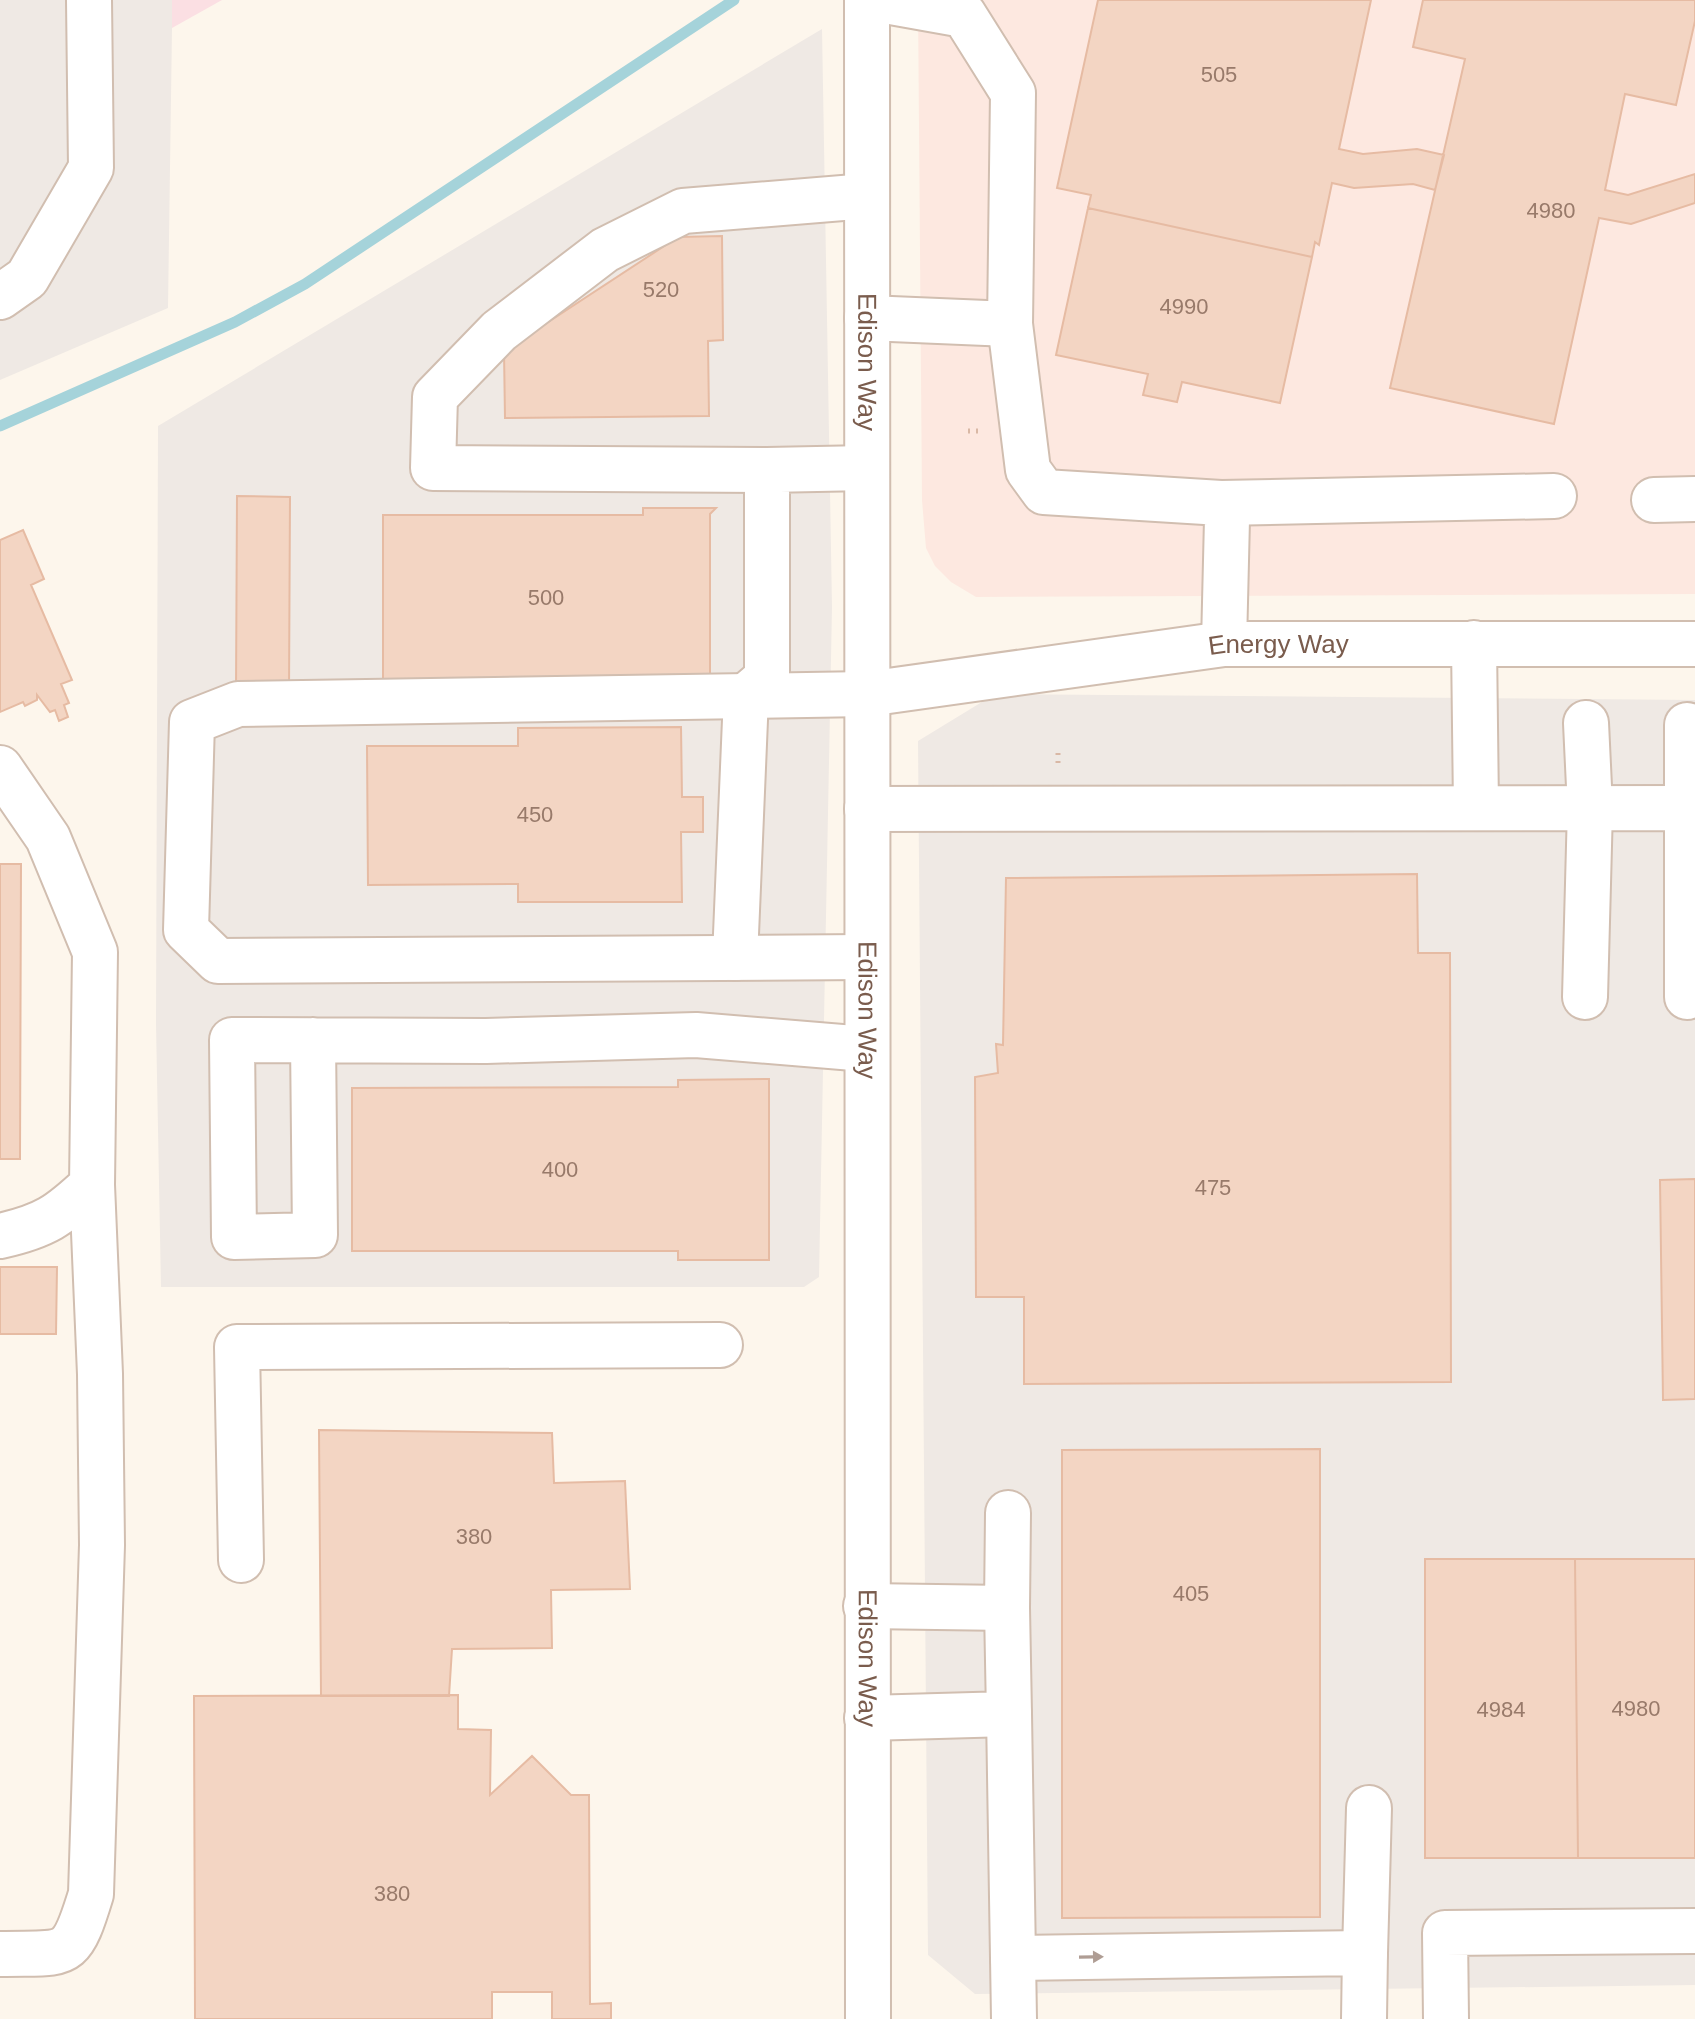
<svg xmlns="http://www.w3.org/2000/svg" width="1695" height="2019" font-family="Arial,sans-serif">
	<rect width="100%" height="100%" fill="#fdf6ec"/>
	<path fill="#fde8e0" d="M918,0H1695V594L976,597L951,582L935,566L926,548L922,500Z"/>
	<path fill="#efe9e4" d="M0,0H172V28L168,308L0,380Z
		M822,29L832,607L819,1277L804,1287H161L156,1024L158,426Z
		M995,694L1695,700V1985L975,1994L928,1955L918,741Z"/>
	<path fill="#fbdfe3" d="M172,0H222L172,28Z"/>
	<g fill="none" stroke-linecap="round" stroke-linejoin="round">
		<path stroke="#a5d3da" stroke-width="11" d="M0,426L235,322L305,284L734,0"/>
	</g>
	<path fill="#f3d5c3" stroke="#e6bba3" stroke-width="2" d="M1098,0H1371L1339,149L1363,154L1417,149L1444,155L1435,190L1413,184L1354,188L1332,183L1319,245L1315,242L1312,257L1088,208L1091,195L1057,188Z
		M1423,0H1695V21L1676,105L1625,94L1605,190L1628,195L1695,174V203L1631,224L1599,218L1554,424L1390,388L1465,59L1413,47Z
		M1088,208L1312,257L1280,403L1182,382L1177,402L1143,395L1148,374L1056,355Z
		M722,236L723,340L708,341L709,416L505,418L504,351L678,237Z
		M237,496L290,497L289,694L236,693Z
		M643,508H716L710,514V679H383V515H643Z
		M23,530L44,579L31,585L72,680L61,684L69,703L64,705L68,717L59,721L55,710L50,712L37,695V700L25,706L23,702L0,712V540Z
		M681,727L682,797H703V832H681L682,902H518V884L368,885L367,746H518V728Z
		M0,864H21L20,1159H0Z
		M1417,874L1418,953H1450L1451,1382L1024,1384V1297H976L975,1077L998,1073L996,1044L1003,1045L1006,878Z
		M769,1079V1260H678V1251H352V1088L678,1087V1080Z
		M1695,1179V1399L1663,1400L1660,1180Z
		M0,1267H57L56,1334H0Z
		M319,1430L552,1433L554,1483L625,1481L630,1589L551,1590L552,1648L452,1649L449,1696H321Z
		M1320,1449V1917L1062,1918V1450Z
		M1425,1559H1575L1578,1858H1425Z
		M1575,1559H1695V1858H1578Z
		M458,1695V1729L491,1730L490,1795L532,1756L571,1795H589L590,2004L611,2003V2019H552V1992H492V2019H195L194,1696Z"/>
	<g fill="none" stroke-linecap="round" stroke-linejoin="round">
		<g stroke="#d1beb0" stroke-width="48">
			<g id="minor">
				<path id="s1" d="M867,0L868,2019"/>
				<path d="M0,297L27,278L91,168L89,0"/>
				<path d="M867,318L1010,324L1013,93L964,15L880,0"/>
				<path d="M1010,324L1028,470L1044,492L1221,503L1227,519L1224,644"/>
				<path d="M767,470L433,468L435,397L499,331L605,250L683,211L867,196"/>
				<path d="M1654,500L1695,499"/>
				<path d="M1221,503L1554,496"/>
				<path d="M1474,643L1476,808"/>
				<path d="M1687,725V808"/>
				<path d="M0,768L48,838L95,952L92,1185C59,1216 45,1226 0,1236"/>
				<path d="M867,809L1687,808V997"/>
				<path id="s2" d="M866,957L218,961L186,930L192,722L238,704L867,694L1224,644H1695"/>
				<path d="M735,958L746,696L767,678V470L867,468"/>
				<path d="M1585,997L1590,808L1586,723"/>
				<path d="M313,1040L315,1235L234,1237L232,1040L486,1041L696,1035L866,1049"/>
				<path d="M241,1560L237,1347L720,1345"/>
				<path d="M866,1606L1007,1608L1008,1513"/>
				<path d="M1009,1714L1014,2019"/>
				<path d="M867,1718L1009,1714L1007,1608"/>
				<path d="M1365,1953L1369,1808"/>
				<path d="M0,1954C68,1952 70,1963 91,1894L102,1545L100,1374L92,1185"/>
				<path d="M1013,1958L1365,1953L1364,2019"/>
				<path d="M1446,2019L1445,1933L1695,1931"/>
			</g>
		</g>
		<path stroke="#d9b8a5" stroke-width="5" stroke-dasharray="2 6" stroke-linecap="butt" d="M968,431H983
			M1058,753V769"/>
		<use href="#minor" stroke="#fff" stroke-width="44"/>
	</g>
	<defs><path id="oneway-solid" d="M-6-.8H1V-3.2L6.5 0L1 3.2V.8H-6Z" transform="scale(2)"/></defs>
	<use fill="#af9d94" href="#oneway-solid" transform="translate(1091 1957) rotate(-1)"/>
	<g text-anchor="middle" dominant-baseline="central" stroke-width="6" stroke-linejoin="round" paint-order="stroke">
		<g font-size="22" fill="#987a6a">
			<text x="1219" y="74">505</text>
			<text x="1551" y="210">4980</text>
			<text x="661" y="289">520</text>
			<text x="1184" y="306">4990</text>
			<text x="546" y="597">500</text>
			<text x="535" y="814">450</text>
			<text x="560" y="1169">400</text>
			<text x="1213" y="1187">475</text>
			<text x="474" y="1536">380</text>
			<text x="1191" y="1593">405</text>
			<text x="1636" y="1708">4980</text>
			<text x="1501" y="1709">4984</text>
			<text x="392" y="1893">380</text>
		</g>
		<g font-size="26" fill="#7a5c4d" stroke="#fffaf3">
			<text stroke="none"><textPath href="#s1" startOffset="362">Edison Way</textPath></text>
			<text stroke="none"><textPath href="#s2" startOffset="1994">Energy Way</textPath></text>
			<text stroke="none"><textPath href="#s1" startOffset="1010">Edison Way</textPath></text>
			<text stroke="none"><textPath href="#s1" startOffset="1658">Edison Way</textPath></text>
		</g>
	</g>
</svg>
